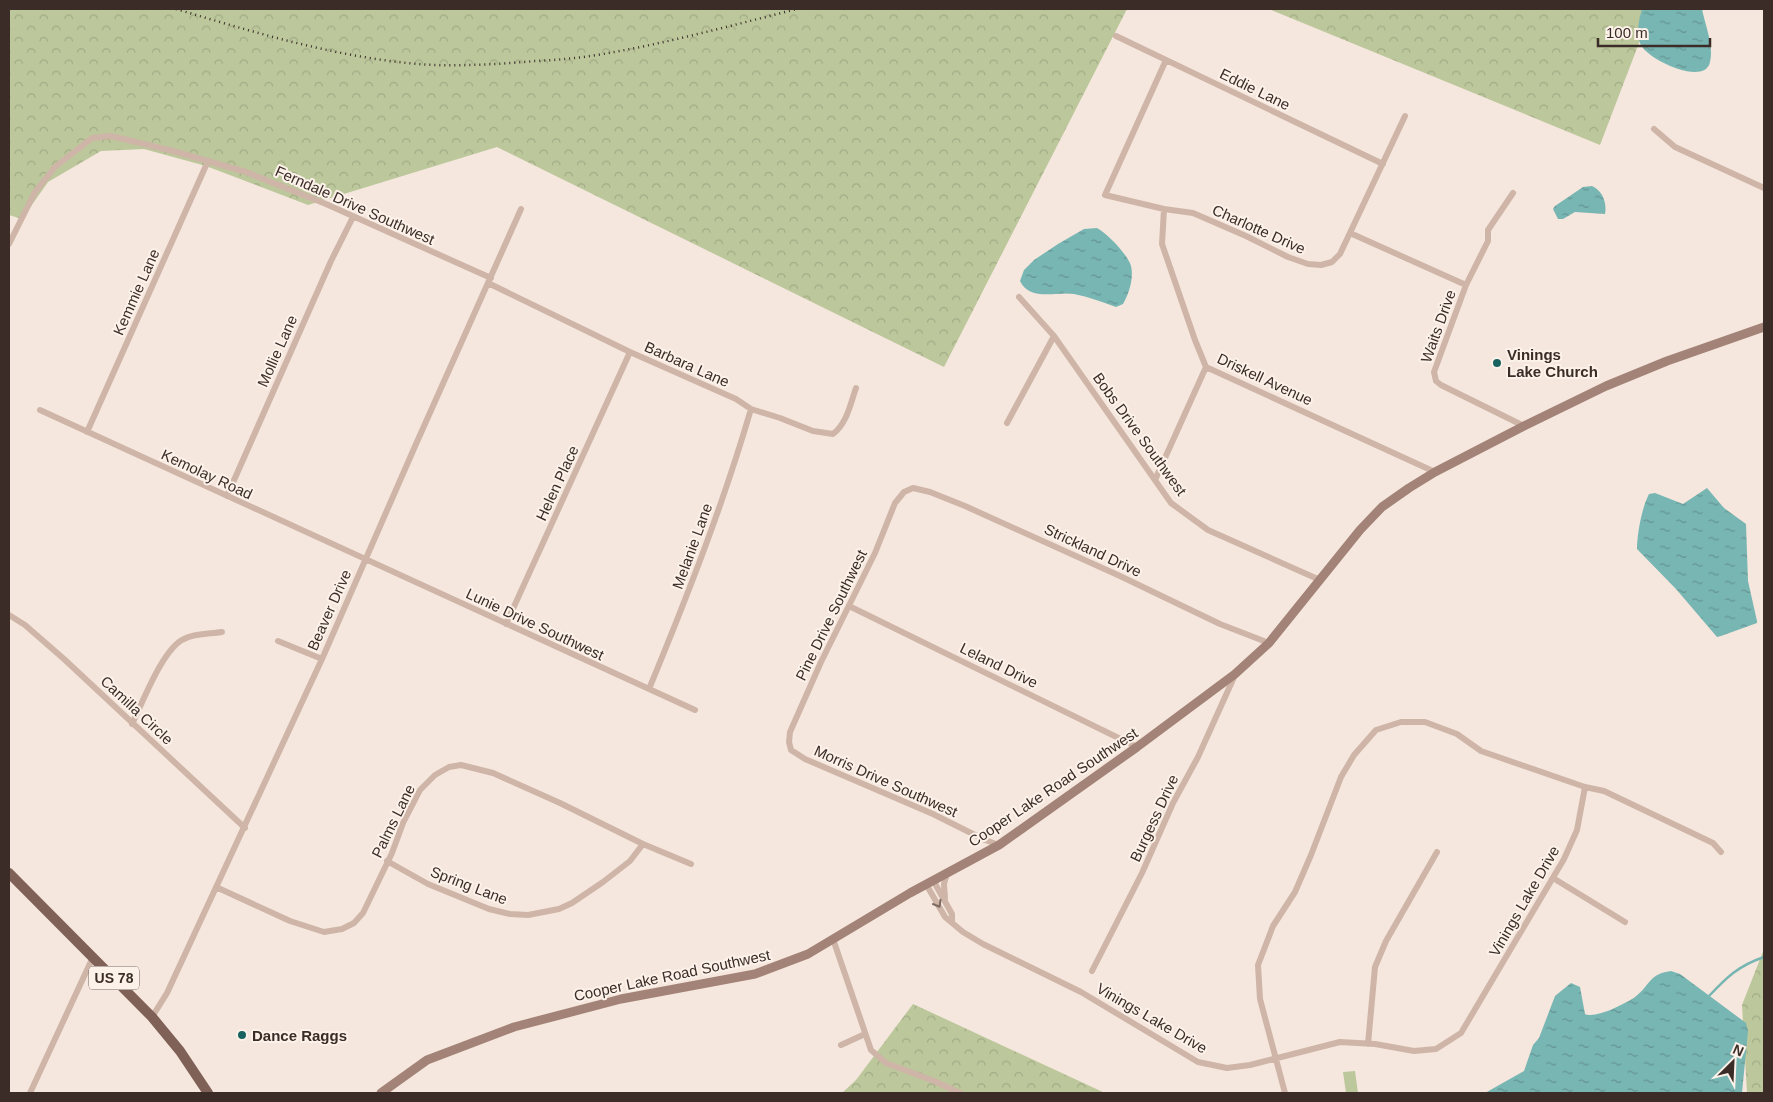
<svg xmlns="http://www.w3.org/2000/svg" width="1773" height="1102" font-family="Arial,sans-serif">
	<defs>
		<pattern id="forest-crowns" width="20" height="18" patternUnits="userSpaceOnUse" patternTransform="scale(1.25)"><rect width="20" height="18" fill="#bcc79b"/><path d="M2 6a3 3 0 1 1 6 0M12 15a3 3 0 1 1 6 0" fill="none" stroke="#a2ab86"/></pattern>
		<pattern id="water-ripples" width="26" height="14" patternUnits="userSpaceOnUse" patternTransform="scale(1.25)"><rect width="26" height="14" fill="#78b6b3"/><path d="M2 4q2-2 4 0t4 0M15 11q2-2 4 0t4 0" fill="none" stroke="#649492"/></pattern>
	</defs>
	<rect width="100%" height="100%" fill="#f5e7dd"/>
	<path fill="url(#forest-crowns)" d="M9,9H1127L944,367L497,147L308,205L206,166L144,149L101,151L48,182L22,219L9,215Z
		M1269,9H1652L1600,145Z
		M1764,949V1093H1747L1742,1005Z
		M913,1004L1105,1093H842L856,1080Z"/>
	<path fill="#bcc79b" d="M1355,1071L1358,1093H1346L1343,1072Z"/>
	<path fill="url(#water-ripples)" d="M1642,9H1702C1705,25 1714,45 1710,62C1705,87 1645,59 1640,43C1636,31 1639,20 1642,9Z
		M1592,186C1603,191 1607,203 1605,214L1575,212L1563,219H1558L1553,209L1555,206L1583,187Z
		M1097,228C1108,234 1128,255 1131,266C1134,278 1129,294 1123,304L1116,307C1102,302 1089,297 1074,294C1056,291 1030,302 1020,281L1024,270L1034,260L1058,244L1084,229Z
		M1707,488L1724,508L1746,524L1748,581L1757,621V623L1721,636L1717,637L1676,589L1637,549C1637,534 1642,507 1649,494L1655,493L1683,504Z
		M1671,971L1680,974L1746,1023L1748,1031L1742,1093H1485L1524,1071L1533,1045L1539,1038L1555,996L1571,983L1580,987L1585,1014C1595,1019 1625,1004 1635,997C1651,985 1648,974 1671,971Z"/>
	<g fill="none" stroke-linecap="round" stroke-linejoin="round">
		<path stroke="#78b6b3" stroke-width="2.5" d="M1709,996C1727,977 1738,966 1764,957"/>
		<path stroke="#cfb5a7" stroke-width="6" d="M1116,36L1383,164
			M1166,60L1105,195L1164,209L1193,213L1246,236L1288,257L1308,264L1321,265L1332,262L1340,254L1405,116
			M1654,129L1675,147L1764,188
			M1513,193L1488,230V241L1466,285L1434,372L1436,381L1441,385L1524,426
			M1164,209L1162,244L1195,340L1206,367L1435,472
			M1350,233L1466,285
			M9,244L35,192L55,167L92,138L111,136L173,151L246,172L326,204L491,278
			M488,283L630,352L736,399L751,409L780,418L813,431L833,434C847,423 850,405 856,388
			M1019,297L1054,336L1171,503L1208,530L1320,580
			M40,410L695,710
			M1007,423L1054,336
			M87,432L208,161
			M1155,480L1206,367
			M227,496L331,261L353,217
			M849,606L1137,747
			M9,615L25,625L64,659L245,828
			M506,624L630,352
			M278,641L322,659
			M649,689C687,597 723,505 751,409
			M132,724C143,702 163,648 184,639C195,633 210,634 222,632
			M999,845L985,840L933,814L805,759L791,750L789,742L790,732L821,662L875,553L895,503L904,492L913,488L930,492L965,506L1120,576L1220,624L1269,643
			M387,861L428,884L489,909L510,914L528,915L559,909L572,903L603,882L630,861L643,844
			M1553,878L1625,922
			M933,880L952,914V921
			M926,884L945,917L963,932L983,944L1081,992L1198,1062L1227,1068L1250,1065L1340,1042L1375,1044L1414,1051L1436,1049L1461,1033L1564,859L1577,830L1585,787
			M216,887L290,921L324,932L342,929L354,923L363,913L392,853L403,823L420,790L435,775L449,767L461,765L493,773L560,803L643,844L691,864
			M945,898L944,884L947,873
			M833,939L871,1050L886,1063L934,1081L960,1093
			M1092,971L1142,873L1173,803L1198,757L1235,675
			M152,1017L167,993L322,659L416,444L521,209
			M1368,1044L1375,967L1386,941L1437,852
			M841,1045L865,1034
			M30,1093L93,957
			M1285,1093L1260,999L1258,965L1273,926L1295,892L1311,855L1341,777L1354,755L1376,730L1401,722H1425L1457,734L1481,751L1585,787L1604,791L1713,843L1721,852"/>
		<path stroke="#a38378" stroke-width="9" d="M381,1093L427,1060L514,1027L621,999L755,974L808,954L910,893L999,845L1137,747L1235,674L1269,643L1360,530L1382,507L1409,488L1435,472L1524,426L1606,386L1667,361L1764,327"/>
		<path stroke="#7f6158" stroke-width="10" d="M9,873L152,1017L180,1051L208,1093"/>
		<path stroke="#3b2c28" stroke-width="2.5" stroke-dasharray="1 4" stroke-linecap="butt" d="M176,9C260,34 345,60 433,65C467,66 501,64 535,61C558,60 580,58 603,54C668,43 733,25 797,9"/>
	</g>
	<defs><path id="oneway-chevron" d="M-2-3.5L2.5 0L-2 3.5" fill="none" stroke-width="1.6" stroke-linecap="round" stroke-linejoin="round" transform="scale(1.25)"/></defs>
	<use stroke="#7e6a61" href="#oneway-chevron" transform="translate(938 904) rotate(60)"/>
	<g fill="#186260" stroke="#fcf2ea" stroke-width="2">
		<circle cx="1497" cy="363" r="5"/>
		<circle cx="242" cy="1035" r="5"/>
	</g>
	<g text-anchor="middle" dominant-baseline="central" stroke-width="4" stroke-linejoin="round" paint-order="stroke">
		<rect fill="#fcf2ea" stroke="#756762" stroke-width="1" x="89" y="966.5" width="50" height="23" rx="4"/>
		<g font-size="14" font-weight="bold" fill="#3b2c28">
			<text x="114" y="978">US 78</text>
		</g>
		<g font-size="15" fill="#3b2c28" stroke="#fcf2ea">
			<text transform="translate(1255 89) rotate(26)">Eddie Lane</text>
			<text transform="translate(355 205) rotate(24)">Ferndale Drive Southwest</text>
			<text transform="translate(1259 229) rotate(24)">Charlotte Drive</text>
			<text transform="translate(136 292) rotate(-66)">Kemmie Lane</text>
			<text transform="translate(1438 326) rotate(-70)">Waits Drive</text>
			<text transform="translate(277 351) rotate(-66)">Mollie Lane</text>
			<text transform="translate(687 364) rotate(24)">Barbara Lane</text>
			<text transform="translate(1265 379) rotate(25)">Driskell Avenue</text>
			<text transform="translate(1140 434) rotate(54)">Bobs Drive Southwest</text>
			<text transform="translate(207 474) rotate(25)">Kemolay Road</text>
			<text transform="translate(557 483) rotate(-65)">Helen Place</text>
			<text transform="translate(692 546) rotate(-70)">Melanie Lane</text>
			<text transform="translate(1093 550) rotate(25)">Strickland Drive</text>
			<text transform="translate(329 610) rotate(-66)">Beaver Drive</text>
			<text transform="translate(831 615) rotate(-64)">Pine Drive Southwest</text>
			<text transform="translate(535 624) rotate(25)">Lunie Drive Southwest</text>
			<text transform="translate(999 665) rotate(26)">Leland Drive</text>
			<text transform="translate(137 710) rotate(43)">Camilla Circle</text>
			<text transform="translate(886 781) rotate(24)">Morris Drive Southwest</text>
			<text transform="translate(1053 787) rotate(-34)">Cooper Lake Road Southwest</text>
			<text transform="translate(1154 818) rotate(-65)">Burgess Drive</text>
			<text transform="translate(393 821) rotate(-64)">Palms Lane</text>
			<text transform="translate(469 885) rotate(21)">Spring Lane</text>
			<text transform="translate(1524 901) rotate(-60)">Vinings Lake Drive</text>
			<text transform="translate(672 975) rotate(-12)">Cooper Lake Road Southwest</text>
			<text transform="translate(1152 1018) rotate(30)">Vinings Lake Drive</text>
		</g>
		<g font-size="15" font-weight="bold" fill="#3b2c28" stroke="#fcf2ea" text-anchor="start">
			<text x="1507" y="354">Vinings<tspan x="1507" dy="17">Lake Church</tspan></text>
			<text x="252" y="1035">Dance Raggs</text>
		</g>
	</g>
	<rect width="1773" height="1102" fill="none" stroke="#3b2c28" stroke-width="20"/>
	<g transform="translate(1733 1062) rotate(24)" stroke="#fcf2ea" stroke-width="4" paint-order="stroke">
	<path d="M0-4L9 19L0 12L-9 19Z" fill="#3b2c28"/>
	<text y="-8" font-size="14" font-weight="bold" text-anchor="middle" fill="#3b2c28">N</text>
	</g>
	<path d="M1598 38v8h112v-8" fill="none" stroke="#3b2c28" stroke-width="2.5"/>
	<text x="1606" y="38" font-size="15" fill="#3b2c28" stroke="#fcf2ea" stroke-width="4" paint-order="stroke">100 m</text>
</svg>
